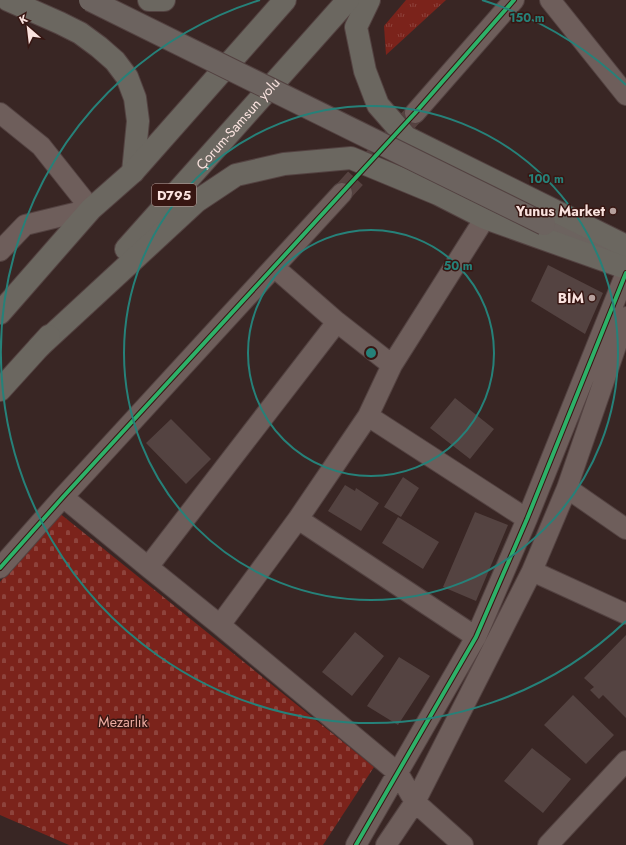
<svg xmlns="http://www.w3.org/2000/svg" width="626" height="845" font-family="Jost,sans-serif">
	<defs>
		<pattern id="cemetery-stones" width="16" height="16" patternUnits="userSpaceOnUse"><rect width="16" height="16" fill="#7b231b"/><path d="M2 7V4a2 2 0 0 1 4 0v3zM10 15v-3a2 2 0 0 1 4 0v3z" fill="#8e433c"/></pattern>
		<pattern id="park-tufts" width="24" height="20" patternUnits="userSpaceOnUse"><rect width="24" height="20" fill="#7b231b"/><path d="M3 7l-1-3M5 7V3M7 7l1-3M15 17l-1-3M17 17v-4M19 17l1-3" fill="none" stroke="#8e433c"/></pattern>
	</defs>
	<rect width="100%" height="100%" fill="#392624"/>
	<path fill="url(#cemetery-stones)" d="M58,512L374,767L323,845H69L0,815V582Z"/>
	<path fill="url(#park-tufts)" d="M406,0H446L386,55L384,26Z"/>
	<path fill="#544341" d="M548,265L603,293L585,334L531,301Z
		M455,398L494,429L470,459L430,428Z
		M171,419L211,459L186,484L146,443Z
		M403,477L419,488L401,517L384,507Z
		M345,485L355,491L356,488L379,503L361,531L328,511Z
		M475,512L508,525L476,601L443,587Z
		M398,517L439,542L423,569L382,543Z
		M355,632L384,656L352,696L322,672Z
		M626,635V718L603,695L599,699L590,690L594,687L584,678Z
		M399,657L430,676L398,725L367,706Z
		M573,695L614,735L586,764L544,725Z
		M532,748L571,779L543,813L504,781Z"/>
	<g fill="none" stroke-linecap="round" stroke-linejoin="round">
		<path stroke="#564240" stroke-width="20" stroke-dasharray="20 10" stroke-linecap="butt" d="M342,193L415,113"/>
		<g stroke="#534241" stroke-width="22">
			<path id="minor" d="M550,0L626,95
				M0,113L41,146L91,209L25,225L0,251
				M415,113L514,0
				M274,267L337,322L392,365
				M368,416L527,519
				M567,488L626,529
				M63,497L148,567L220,625L398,773L415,802L463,845
				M298,519L476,637
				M148,567L337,322
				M0,568L63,497L342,193
				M532,571L626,614
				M220,625L298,519L368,416L392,365L485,218
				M356,845L476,637L527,519L626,273
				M386,845L415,802L532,571L567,488L626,317
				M548,845L626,761"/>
		</g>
		<g stroke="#534241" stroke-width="24">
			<path id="major" d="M544,224L624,256"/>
		</g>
		<g stroke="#534241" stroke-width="24">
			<g id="highway">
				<path d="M8,0L60,23L80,33L99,47L115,61L127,77L135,98L138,121L133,172"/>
				<path d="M149,0H164"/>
				<path d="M369,0L356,27L365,71L378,105L406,137L626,246"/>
				<path id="s1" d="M126,249L348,0"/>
				<path d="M0,313L91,209L133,172L285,0"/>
				<path d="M39,347L197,201L236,175L284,164L351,158L438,194L485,218L623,267"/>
				<path d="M0,390L49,336"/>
			</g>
		</g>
		<use href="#minor" stroke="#6e5e5b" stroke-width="20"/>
		<use href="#major" stroke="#6c635f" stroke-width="22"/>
		<use href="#highway" stroke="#6b6760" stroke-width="22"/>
		<g stroke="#534241" stroke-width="24" stroke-linecap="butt">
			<path id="major-bridge" d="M90,0L544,224"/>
		</g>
		<use href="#major-bridge" stroke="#6c635f" stroke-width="22"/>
		<g stroke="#371612" stroke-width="6">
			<path id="cycleway" d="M0,568L63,497L415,113L514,0
				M356,845L476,637L527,519L626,273"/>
		</g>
		<use href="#cycleway" stroke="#2db169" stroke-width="4"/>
	</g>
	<g fill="none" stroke="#268179" stroke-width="2">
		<circle cx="371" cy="353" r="123"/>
		<circle cx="371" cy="353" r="247"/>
		<path d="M626 621A370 370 0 1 1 260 0M482 0A370 370 0 0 1 626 85"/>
	</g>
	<g fill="#b6a09d" stroke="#371612" stroke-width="1.5">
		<circle cx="613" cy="211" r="4"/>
		<circle cx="592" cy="298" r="4"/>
	</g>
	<g text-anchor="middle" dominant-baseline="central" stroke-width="3" stroke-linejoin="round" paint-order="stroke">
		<rect fill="#371612" stroke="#bfa5a1" stroke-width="1" x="152" y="184" width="44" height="22" rx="3"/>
		<g font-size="13" font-weight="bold" fill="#f9e2de">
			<text x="174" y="195">D795</text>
		</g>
		<g font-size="14" fill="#f9e2de" stroke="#371612">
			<text stroke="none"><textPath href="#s1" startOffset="168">Çorum-Samsun yolu</textPath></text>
		</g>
		<g font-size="14" font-weight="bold" fill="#f9e2de" stroke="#371612" text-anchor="end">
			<text x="605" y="211">Yunus Market</text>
			<text x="584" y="298">BİM</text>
		</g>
		<g font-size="14" fill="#ecaca2" stroke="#371612">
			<text x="123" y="722">Mezarlık</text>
		</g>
	</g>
	<circle cx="371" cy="353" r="6" fill="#268179" stroke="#371612" stroke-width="2"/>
	<g font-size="12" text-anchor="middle" font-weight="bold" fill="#268179" stroke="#371612" stroke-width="3" stroke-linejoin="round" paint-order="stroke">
		<text x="527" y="22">150 m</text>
		<text x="546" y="183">100 m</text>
		<text x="458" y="270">50 m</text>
	</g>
	<g transform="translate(28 28) rotate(332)" stroke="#371612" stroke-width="3" paint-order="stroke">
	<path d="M0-3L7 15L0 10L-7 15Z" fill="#f9e2de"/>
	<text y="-6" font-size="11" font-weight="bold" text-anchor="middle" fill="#f9e2de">K</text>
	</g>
</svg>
